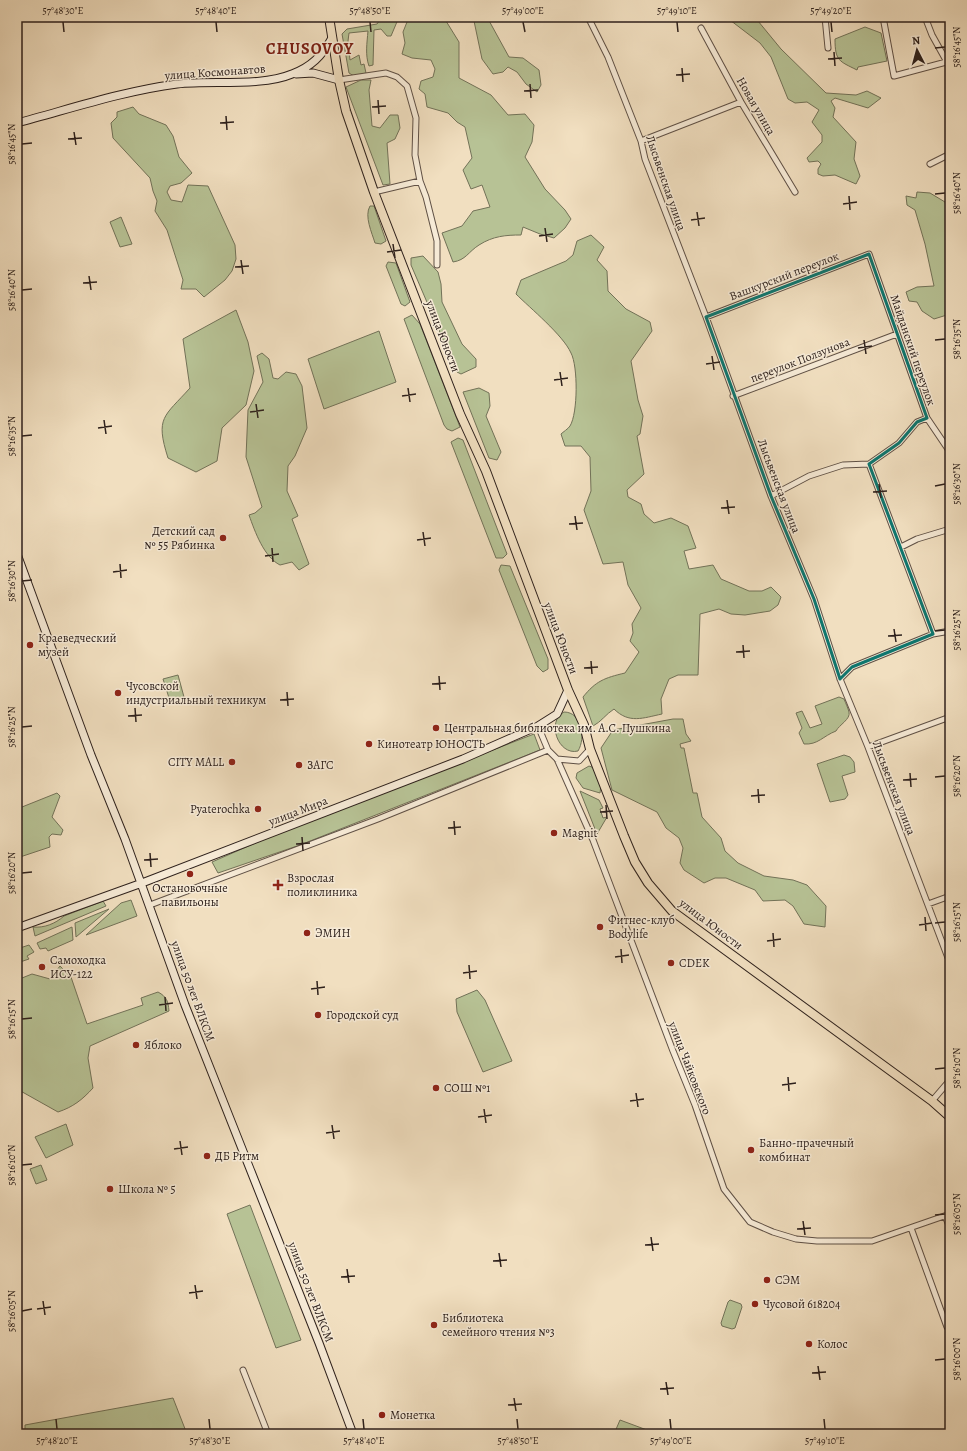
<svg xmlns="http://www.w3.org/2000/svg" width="967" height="1451" font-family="Alegreya,serif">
	<rect width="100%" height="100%" fill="#f1dfc0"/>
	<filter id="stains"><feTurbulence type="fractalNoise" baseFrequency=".005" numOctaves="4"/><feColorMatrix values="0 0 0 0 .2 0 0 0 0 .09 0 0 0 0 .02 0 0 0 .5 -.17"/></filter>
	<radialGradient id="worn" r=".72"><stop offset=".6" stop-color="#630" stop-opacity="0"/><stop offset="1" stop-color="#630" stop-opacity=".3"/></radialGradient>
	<path fill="#b7c295" stroke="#727258" d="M382,17H399L391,36H387L381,29L374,30L373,65L369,66C365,55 367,43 368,31L349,33L348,41L350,60L359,55L361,65L364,64L366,73L354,76L349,73L342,34L347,29L377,24Z
		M409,17H448L446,21L459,42V78L491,95L508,115L525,114L534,125L532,142L525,157L545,189L565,210L571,219L565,228L554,238L540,234L523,227L521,235C506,235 493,236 479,245C468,252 466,260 453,262L442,233L462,226L473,211L490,207L482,185L471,189L463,170L472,158L465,127L457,122L448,113L427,107L425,94L419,89L421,81L433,77L435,69L431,60L412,58L402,54L405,43L403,32Z
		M467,17H487L509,57L523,58L539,70L541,85L537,92L526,84L517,72L508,67L503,72L493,74L482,59L474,21Z
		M726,17H764L758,21L781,49L826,93L856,95L867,91L881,98L868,108L835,98L831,101L835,108L833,117L856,142L854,159L860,176L856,184L835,175L823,176L818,174V169L821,164L818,161L809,162L807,158L822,142V135L812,122L819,110L807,102L795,103L788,99L771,57L760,43Z
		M865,27L881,33L887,61L858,67L857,70C839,61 835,61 835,39Z
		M361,80H371L369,90L372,126L380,128L390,115H398L400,128L395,139L387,143L390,184L383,185L346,87Z
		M133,107L139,114L166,125L173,136L179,157L192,173L181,183L170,186L167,192L171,200L182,202L188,185L208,186L235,245L236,259L232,271L225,280L204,297L196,289H181L183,280L167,230L155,211L157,201L153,191L150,178L113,138L111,123L117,117V112Z
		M917,192L930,193L945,202L950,220V314L934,319L922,311L917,302L909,301L906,292L917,287L934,286L925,244L915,210L907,205L906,196L916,198Z
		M370,206H374L386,241L381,244L375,243C372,233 364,216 370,206Z
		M121,217L132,244L120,247L110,222Z
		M591,235L604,247L597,260L607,271L608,291L626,309L650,322L652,331L631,361L638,400L643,416L640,434L637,436L644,474L627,490L628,497L641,504L644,514L654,523L671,518L688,526L696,548L684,551L689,569L713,565L721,579L749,591H762L771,587L781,597L778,605L770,611L745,615L731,614L719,609L700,614L698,675H678L669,679L661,699L662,714C643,718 629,724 614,709C606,714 601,722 593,726L583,697C596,681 604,678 625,673L639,652L630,641L633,633L632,624L641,608L628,585L623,562L603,564L584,510L591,491L590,457L581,446H565L561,434C563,432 568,429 570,426C578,413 578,366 571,353C563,335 530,308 516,294L521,280L566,261L573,255L577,241Z
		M423,256L438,272L441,284L442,302L462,344L476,359V367L461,374L457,372L411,265V258Z
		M388,262L396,263L410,302L405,306L401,304L386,266Z
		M236,310L248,342L254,371L246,405L222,428L217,461L196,472L168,458C155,417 164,417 190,388L183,339Z
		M412,315L420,324L460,427L452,431L447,429L444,425L404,319Z
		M379,331L396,382L324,409L308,359Z
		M262,353L269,359L273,378L278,379L286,372L296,374L302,386L307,428L295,456L288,466L287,491L298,516L292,519L309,564L299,570L292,562L280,565C264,557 255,532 249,515L255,513L262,507L246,457L248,410L263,382L257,356Z
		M479,388L489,393L490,406L486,416L501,452L497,460L489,458L463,392Z
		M458,438L463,440L507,554L503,558H496L451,442Z
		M501,565L510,566L548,659V669L543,672L537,666L499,570Z
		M178,675L184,697L170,701L163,679Z
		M839,697L844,699C846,704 848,708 849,712C851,719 839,725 836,731C823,736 818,745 804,744L799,733L802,728L796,713L802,711L810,728L822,724L815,706Z
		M564,712C582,712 586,738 578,751C558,756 546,721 564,712Z
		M673,719H683L686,734L691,741L680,744L681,748H684L693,793H697L702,817L721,838L725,851L738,863L764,876L793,880L807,885L826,906L825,927L804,924L793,906L785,900L763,901L755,890L726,878H715L704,883L684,870L680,863L683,848L679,838L666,828L657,812L612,790L601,748L613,730Z
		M534,734L540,750L300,845L218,873L212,862L276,834Z
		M844,755L850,757L854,762L855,772L842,776L848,795L845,799L830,802L817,764Z
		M589,766C599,768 602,783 600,793L583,788L576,778L577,773Z
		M580,791L599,800L603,808L600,809L603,818L607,817L597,834Z
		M57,793L60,796L52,817L63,830L61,835L52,834L49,837L50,847L17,858V809Z
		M131,900L137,916L86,935L121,903Z
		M103,901L106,906L35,936L33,927C44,928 55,924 64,916Z
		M109,909L76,937L75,923Z
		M72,927L73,940L48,951L46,948L40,949L37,943Z
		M29,945L34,952L27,956L29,959L17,963V949Z
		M60,966L71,977L87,1024L143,1005L141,998L158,992C167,997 168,1001 169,1011L90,1046L88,1058L93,1088C82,1100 73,1107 58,1112L17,1089V980L32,974L50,979Z
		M477,990L485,1000L512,1061L483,1072L457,1012L456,999Z
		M66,1124L73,1145L46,1158L35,1137Z
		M41,1165L47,1180L36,1184L30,1169Z
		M250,1205L301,1340L276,1348L227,1214Z
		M730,1300L741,1304L742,1307L735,1328L732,1329L722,1326L721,1323L728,1302Z
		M173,1398L187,1434H25V1425Z
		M620,1420L655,1433V1434H614Z"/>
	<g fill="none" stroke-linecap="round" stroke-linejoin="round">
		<g stroke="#5f5045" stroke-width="7">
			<path id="street" d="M588,17L608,57L641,141L645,159L706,317L771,496L814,599L840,679L868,747L950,963
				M825,17L828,48
				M883,17L894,76L950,61
				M925,17L932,35L947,62
				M701,28L741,102L795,192
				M339,80L386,73L397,77L407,86L416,118L415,155L420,181L426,197L437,241V265
				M641,141L741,102
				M930,164L950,154
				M374,192L420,181
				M706,317L869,254L927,418L950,452
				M733,396L897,334
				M869,464L933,634
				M771,496L809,476L843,465L869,464L899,443L917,422L927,418
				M901,547L917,539L950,529
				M840,679L852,667L933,634L950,631
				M538,726L548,750L557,759L593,840L673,1051L695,1105L724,1189L750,1222L773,1232L796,1239L817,1241H872L950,1214
				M868,747L950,717
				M557,759L579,761L590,749
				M928,904L950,896
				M150,905L378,819L548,750
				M932,1101L950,1080
				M945,1216L950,1228
				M911,1228L947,1327
				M243,1370L268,1434"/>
		</g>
		<g stroke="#2e211c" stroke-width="9">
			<path id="secondary" d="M296,74L313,73L339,80
				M17,123C70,109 123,91 177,84C212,80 261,87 292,74C311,67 322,56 332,38
				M17,554L91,755L125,839L185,1005L319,1343L353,1434
				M17,928L142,883L463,759L538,726L557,714L568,690"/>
		</g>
		<g stroke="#2e211c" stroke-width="10">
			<path id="primary" d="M329,17L339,80L346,111L374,192L460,414L486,471L568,690L584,725L590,749L624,836L635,862L648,883L672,911L932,1101L950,1117"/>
		</g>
		<use href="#street" stroke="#f6ead6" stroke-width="5"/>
		<use href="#secondary" stroke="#f6ead6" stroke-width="7"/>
		<use href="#primary" stroke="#f1dfc0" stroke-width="8"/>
	</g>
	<path fill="none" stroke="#0f766e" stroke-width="3" stroke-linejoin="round" d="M869,254L927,418L917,422L899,443L869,464L933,634L852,667L840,679L814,599L771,496L706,317Z"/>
	<path fill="none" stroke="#2e211c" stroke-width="1.5" d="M63,22L64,32M216,22L217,32M370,22L371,32M523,22L525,32M677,22L678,32M831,22L832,32M935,48L945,47M834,52L835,66M828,59L842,58M682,68L683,82M676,75L690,74M530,84L531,98M524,91L538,90M378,100L379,114M372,107L386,106M226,116L227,130M220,123L234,122M74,132L76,145M68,139L82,138M22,144L32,143M935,194L945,193M849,196L850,210M843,204L857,202M697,212L699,226M691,220L705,218M545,228L547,242M539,236L553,234M393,244L395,258M387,252L401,250M241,260L243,274M235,267L249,266M89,276L91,290M83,283L97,282M22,290L32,289M864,340L866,354M935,340L945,339M858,348L872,346M712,356L714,370M706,364L720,362M560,372L562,386M554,380L568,378M408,388L410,402M402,396L416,394M256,404L258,418M250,412L264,410M104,420L106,434M98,428L112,426M22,436L32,435M879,484L881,498M935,486L945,484M873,492L887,491M727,500L729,514M721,508L735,507M575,516L577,530M569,524L583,523M423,532L425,546M417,540L431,538M272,548L273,562M265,556L279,554M120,564L121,578M113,572L127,570M22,581L32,580M894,629L896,642M935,631L945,630M888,636L902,635M743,645L744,658M736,652L750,651M591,661L592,674M584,668L598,667M439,676L440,690M432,684L446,683M287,692L288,706M280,700L294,699M135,708L136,722M128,716L142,715M22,727L32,726M910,773L911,787M935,777L945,776M903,780L917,779M758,789L759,803M751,796L765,795M606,805L607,819M600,812L613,811M454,821L455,835M448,828L461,827M302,837L303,851M296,844L310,843M150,853L151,867M144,860L158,859M22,873L32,872M925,917L926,931M935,923L945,922M919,925L932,923M773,933L774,947M767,941L781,939M621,949L622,963M615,957L629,955M469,965L470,979M463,973L477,971M317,981L318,995M311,989L325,987M165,997L166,1011M159,1005L173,1003M22,1019L32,1018M935,1069L945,1068M788,1077L789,1091M782,1085L796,1083M636,1093L638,1107M630,1101L644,1099M484,1109L486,1123M478,1117L492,1115M332,1125L334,1139M326,1133L340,1131M180,1141L182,1155M174,1149L188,1147M22,1165L32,1164M935,1215L945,1214M803,1221L805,1235M797,1229L811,1228M651,1237L653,1251M645,1245L659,1244M499,1253L501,1267M493,1261L507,1260M347,1269L349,1283M341,1277L355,1276M195,1285L197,1299M189,1293L203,1291M43,1301L45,1315M37,1309L51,1307M22,1311L32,1309M935,1360L945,1359M818,1366L820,1380M812,1373L826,1372M666,1382L668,1395M660,1389L674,1388M514,1398L516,1411M508,1405L522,1404M56,1419L57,1429M209,1419L210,1429M363,1419L364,1429M517,1419L518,1429M670,1419L671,1429M824,1419L825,1429"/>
	<g fill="#8f2418" stroke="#f6ead6" stroke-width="1.5">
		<circle cx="223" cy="538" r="4"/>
		<circle cx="30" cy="645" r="4"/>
		<circle cx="118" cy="693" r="4"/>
		<circle cx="436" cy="728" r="4"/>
		<circle cx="369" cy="744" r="4"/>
		<circle cx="232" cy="762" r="4"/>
		<circle cx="299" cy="765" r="4"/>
		<circle cx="258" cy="809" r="4"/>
		<circle cx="554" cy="833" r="4"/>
		<circle cx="190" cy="874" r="4"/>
		<path d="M276 879h4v4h4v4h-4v4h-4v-4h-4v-4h4z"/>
		<circle cx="600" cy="927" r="4"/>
		<circle cx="307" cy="933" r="4"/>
		<circle cx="671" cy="963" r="4"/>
		<circle cx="42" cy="967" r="4"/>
		<circle cx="318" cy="1015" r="4"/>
		<circle cx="136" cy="1045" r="4"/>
		<circle cx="436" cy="1088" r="4"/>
		<circle cx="751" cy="1150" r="4"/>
		<circle cx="207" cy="1156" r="4"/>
		<circle cx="110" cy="1189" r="4"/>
		<circle cx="767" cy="1280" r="4"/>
		<circle cx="755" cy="1304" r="4"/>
		<circle cx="434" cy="1325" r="4"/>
		<circle cx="809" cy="1344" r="4"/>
		<circle cx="382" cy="1415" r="4"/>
	</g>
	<g text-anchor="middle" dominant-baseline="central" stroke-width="3" stroke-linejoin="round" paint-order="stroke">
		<g font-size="12" fill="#2e211c" stroke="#f6ead6">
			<text transform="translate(215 72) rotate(-4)">улица Космонавтов</text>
			<text transform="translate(756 106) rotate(60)">Новая улица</text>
			<text transform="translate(666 183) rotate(71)">Лысьвенская улица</text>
			<text transform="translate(784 276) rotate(-21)">Вашкурский переулок</text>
			<text transform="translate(443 336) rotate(69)">улица Юности</text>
			<text transform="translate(913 350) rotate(71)">Майданский переулок</text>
			<text transform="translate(800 360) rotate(-21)">переулок Ползунова</text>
			<text transform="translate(779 486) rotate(69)">Лысьвенская улица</text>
			<text transform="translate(561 638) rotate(69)">улица Юности</text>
			<text transform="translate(894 788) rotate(69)">Лысьвенская улица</text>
			<text transform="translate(298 811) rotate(-21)">улица Мира</text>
			<text transform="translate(711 924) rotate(37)">улица Юности</text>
			<text transform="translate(193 991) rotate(70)">улица 50 лет ВЛКСМ</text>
			<text transform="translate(690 1068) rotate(69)">улица Чайковского</text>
			<text transform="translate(311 1292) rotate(69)">улица 50 лет ВЛКСМ</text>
		</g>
		<g font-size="12" fill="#2e211c" stroke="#f6ead6" text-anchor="start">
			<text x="215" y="531" text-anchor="end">Детский сад<tspan x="215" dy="14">№ 55 Рябинка</tspan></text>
			<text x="38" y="638">Краеведческий<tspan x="38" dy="14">музей</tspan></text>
			<text x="126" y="686">Чусовской<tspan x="126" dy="14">индустриальный техникум</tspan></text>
			<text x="444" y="728">Центральная библиотека им. А.С. Пушкина</text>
			<text x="377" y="744">Кинотеатр ЮНОСТЬ</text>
			<text x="224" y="762" text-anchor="end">CITY MALL</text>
			<text x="307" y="765">ЗАГС</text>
			<text x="250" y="809" text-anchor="end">Pyaterochka</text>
			<text x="562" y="833">Magnit</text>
			<text x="287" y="878">Взрослая<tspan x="287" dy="14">поликлиника</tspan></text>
			<text x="190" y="888" text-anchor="middle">Остановочные<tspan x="190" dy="14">павильоны</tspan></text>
			<text x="608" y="920">Фитнес-клуб<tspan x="608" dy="14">Bodylife</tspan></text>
			<text x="315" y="933">ЭМИН</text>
			<text x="50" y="960">Самоходка<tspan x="50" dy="14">ИСУ-122</tspan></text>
			<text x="679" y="963">CDEK</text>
			<text x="326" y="1015">Городской суд</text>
			<text x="144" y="1045">Яблоко</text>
			<text x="444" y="1088">СОШ №1</text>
			<text x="759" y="1143">Банно-прачечный<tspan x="759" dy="14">комбинат</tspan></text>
			<text x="215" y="1156">ДБ Ритм</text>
			<text x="118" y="1189">Школа № 5</text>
			<text x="775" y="1280">СЭМ</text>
			<text x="763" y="1304">Чусовой 618204</text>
			<text x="442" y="1318">Библиотека<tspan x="442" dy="14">семейного чтения №3</tspan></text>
			<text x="817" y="1344">Колос</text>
			<text x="390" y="1415">Монетка</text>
		</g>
		<g font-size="16" font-weight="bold" letter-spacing="1" fill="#7a1f14" stroke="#f6ead6">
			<text x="310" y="49">CHUSOVOY</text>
		</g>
	</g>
	<rect width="967" height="1451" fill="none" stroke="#f1dfc0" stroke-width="44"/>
	<g transform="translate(917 50) rotate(354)" stroke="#f6ead6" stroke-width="3" paint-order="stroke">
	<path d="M0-3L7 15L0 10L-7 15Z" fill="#2e211c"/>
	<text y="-6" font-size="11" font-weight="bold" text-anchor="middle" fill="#2e211c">N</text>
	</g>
	<rect x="22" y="22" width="923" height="1407" fill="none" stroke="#2e211c" stroke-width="1.5"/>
	<g font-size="10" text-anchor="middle" fill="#2e211c">
		<text x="63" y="14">57°48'30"E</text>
		<text x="216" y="14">57°48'40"E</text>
		<text x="370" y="14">57°48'50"E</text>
		<text x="523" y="14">57°49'00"E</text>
		<text x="677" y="14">57°49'10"E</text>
		<text x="831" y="14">57°49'20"E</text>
		<text transform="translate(956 47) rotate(-90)" y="4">58°16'45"N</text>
		<text transform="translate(11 144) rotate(-90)" y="4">58°16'45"N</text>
		<text transform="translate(956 193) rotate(-90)" y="4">58°16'40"N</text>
		<text transform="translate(11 290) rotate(-90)" y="4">58°16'40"N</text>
		<text transform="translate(956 339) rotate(-90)" y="4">58°16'35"N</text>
		<text transform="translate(11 436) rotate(-90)" y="4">58°16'35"N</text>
		<text transform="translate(956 484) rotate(-90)" y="4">58°16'30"N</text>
		<text transform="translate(11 581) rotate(-90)" y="4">58°16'30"N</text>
		<text transform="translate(956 630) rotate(-90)" y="4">58°16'25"N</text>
		<text transform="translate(11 727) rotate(-90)" y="4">58°16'25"N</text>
		<text transform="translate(956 776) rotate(-90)" y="4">58°16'20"N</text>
		<text transform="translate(11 873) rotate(-90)" y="4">58°16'20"N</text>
		<text transform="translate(956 922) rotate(-90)" y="4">58°16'15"N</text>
		<text transform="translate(11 1019) rotate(-90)" y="4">58°16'15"N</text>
		<text transform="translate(956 1068) rotate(-90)" y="4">58°16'10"N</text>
		<text transform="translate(11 1165) rotate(-90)" y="4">58°16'10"N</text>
		<text transform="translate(956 1214) rotate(-90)" y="4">58°16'05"N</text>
		<text transform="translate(11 1311) rotate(-90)" y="4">58°16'05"N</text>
		<text transform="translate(956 1359) rotate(-90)" y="4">58°16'00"N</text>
		<text x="57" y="1444">57°48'20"E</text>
		<text x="210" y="1444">57°48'30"E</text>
		<text x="364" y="1444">57°48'40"E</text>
		<text x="518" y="1444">57°48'50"E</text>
		<text x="671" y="1444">57°49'00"E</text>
		<text x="825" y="1444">57°49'10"E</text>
	</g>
	<rect width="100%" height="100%" filter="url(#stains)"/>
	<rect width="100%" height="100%" fill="url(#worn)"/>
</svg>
